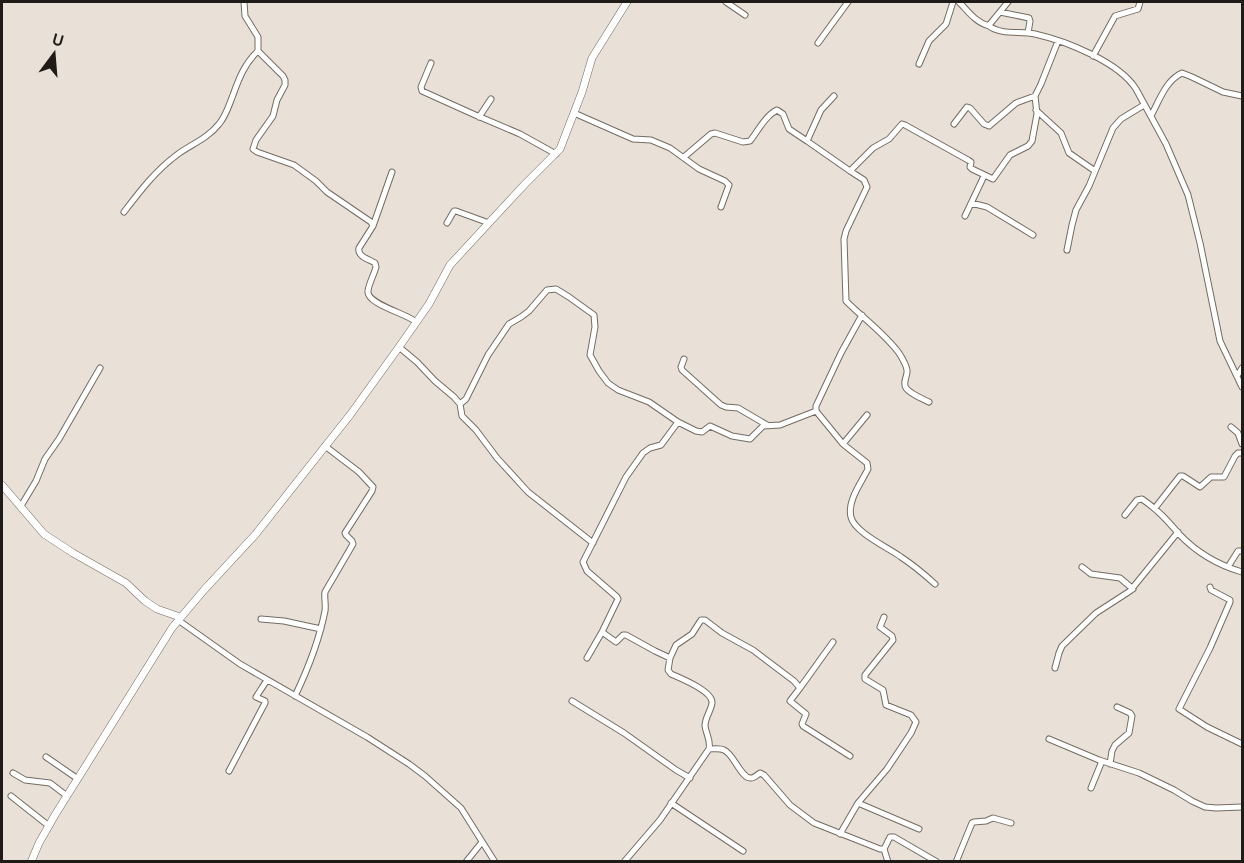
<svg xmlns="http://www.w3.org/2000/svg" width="1244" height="863" font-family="Overpass,sans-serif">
	<rect width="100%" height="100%" fill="#e9e1d7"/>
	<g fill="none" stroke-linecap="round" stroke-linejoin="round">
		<g stroke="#736c63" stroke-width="7">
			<path id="minor" d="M726,2L745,15
				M959,2C968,11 975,22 989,26
				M1008,2L990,24L989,26C1001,35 1020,31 1035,34C1066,41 1119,62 1136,89L1166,144L1188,195L1200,243L1220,341L1242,387
				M1000,12L1029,18L1030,21L1028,33
				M818,43L848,2
				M258,51L283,76L285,80V85L277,100L273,116L256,140L253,149L257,152L294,165L316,181L327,192L371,222L373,226L359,248C357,256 368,259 375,263L376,267C374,275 369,283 368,291C366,304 408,314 416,322
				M1093,56L1115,16L1138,9L1140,2
				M431,63L421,87L422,91L473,114L520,134L556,154
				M919,64L929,41L946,24L953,2
				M834,96L821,110L807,141L850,171L873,148L889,139L902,124L905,125L968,160L971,162L970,167L972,169L993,179L1010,155L1028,146L1032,141L1037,114L1035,96L1041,84L1058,41
				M1036,110L1061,133L1069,153L1095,171
				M574,113L633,139L651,140L670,148L699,169L725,181L729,185L721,207
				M1151,116C1159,101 1166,80 1182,73L1192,77L1223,92L1242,96
				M479,117L491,99
				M954,124L967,107L970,108L984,124L989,126L1016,103L1035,96
				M684,157L711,134L715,133L743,142L750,141C758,131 765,116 777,110L783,114L789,129L807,141
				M850,171L864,180L867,187L846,231L844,239L846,301C864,319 884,333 899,353C902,358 906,364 907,370C908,376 902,382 906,388C910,394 923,399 929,402
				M971,203L987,207L1033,235
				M124,212C140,191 156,170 178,154C192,144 208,138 219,124C226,116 229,105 233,95C239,78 245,63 258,51V37L245,16L244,2
				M965,216L984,176
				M447,223L454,211H456L489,223
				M373,226L392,172
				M1067,250L1072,225L1076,210L1089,186L1113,128L1121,119L1144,105
				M862,315L841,353L816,406V411L843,444L867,463L868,469C861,483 847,501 851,517C854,532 889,548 901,557C913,565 924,574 935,584
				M399,347L417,362L435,381L454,397L460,404L462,416L476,430L497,458L528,492L593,543
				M684,359L681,367L682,370L721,405L726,407L738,408L767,425
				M1237,376L1242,368
				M460,404L466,399L488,355L509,324L521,317L529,311L547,290L556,289L569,297L594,315L595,327L590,355L599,371L608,383L618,390L649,402L678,422L696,431L702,432L710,426L732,436L750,439L763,426L780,425L816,411
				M1231,427L1238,433L1242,444
				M843,444L867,415
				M21,506L36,481L45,459L59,439L100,368
				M1155,508L1180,476H1183L1200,487L1211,477H1224L1235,456L1238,453H1242
				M1125,515L1137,500L1142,499C1158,510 1167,520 1179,534C1197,553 1218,565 1242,572
				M1082,567L1091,574L1120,578L1133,589
				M1228,567L1238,551H1242
				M1210,587L1211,590L1230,600V602L1210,648L1179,709L1207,727L1242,744
				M261,619L284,621L321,629
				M178,620L240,664L367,737L409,764L425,776L461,808L495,862
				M587,658L602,632
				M670,658L655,651L626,635H623L616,642L602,632L618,599L617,597L587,571L583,562L626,477L643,453L650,448L661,445L678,422
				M1055,668L1059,653L1062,646L1096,613L1130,591L1178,532
				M800,688L833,642
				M295,696C308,669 319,641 325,611C326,604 324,598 325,592L353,544L352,541L346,535L345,533L372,491L373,487L359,472L325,446
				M572,701L624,733L676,770L690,778
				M1049,739L1099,760L1139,773L1174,790L1192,801L1205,807L1216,808L1242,807
				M709,749C714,749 720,748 724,750C734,754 741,779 751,778C754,778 757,775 760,773L764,775L790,805L814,823L880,849H884L890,837H894L937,862
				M46,757L78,779
				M1110,764L1112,751L1115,745L1129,733L1132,716L1130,713L1117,707
				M229,771L265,703V701L256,697L267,680
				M13,773L25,780L50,783L67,796
				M1091,788L1102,761
				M11,796L49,826
				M671,803L743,851
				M858,803L919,829
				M840,834L858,803L887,769L911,733L916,722L911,715L886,705L883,690L865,679V675L893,640L892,636L880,627L884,617
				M884,849L888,862
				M466,862L482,842
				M624,862L660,820L709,749C711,740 706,734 705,726C705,717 711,711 712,703C713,691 680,678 671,674L668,670L670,658L676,645L692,634L701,620H705L722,633L753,650L794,681L800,688L790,701L806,714L802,724L803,726L850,756
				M956,862L972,823L974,822L986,821L993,818L1011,823"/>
		</g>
		<g stroke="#736c63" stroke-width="8">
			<path id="tertiary" d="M2,485L44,534L73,553L126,583L145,601L157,609L180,617
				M31,862L39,843L55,815L172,628L204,590L255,535L350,415L399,347L429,304L450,265L525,184L560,149L582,92L592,58L627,2"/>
		</g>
		<use href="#minor" stroke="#fff" stroke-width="5"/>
		<use href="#tertiary" stroke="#fff" stroke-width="7"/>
	</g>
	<rect width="1244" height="863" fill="none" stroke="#1e1b18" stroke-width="6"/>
	<g transform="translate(54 54) rotate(16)" stroke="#e9e1d7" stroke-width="4.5" paint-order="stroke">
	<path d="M0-4.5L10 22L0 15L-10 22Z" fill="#1e1b18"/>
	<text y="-9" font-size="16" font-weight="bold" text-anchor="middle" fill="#1e1b18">U</text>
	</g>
</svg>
